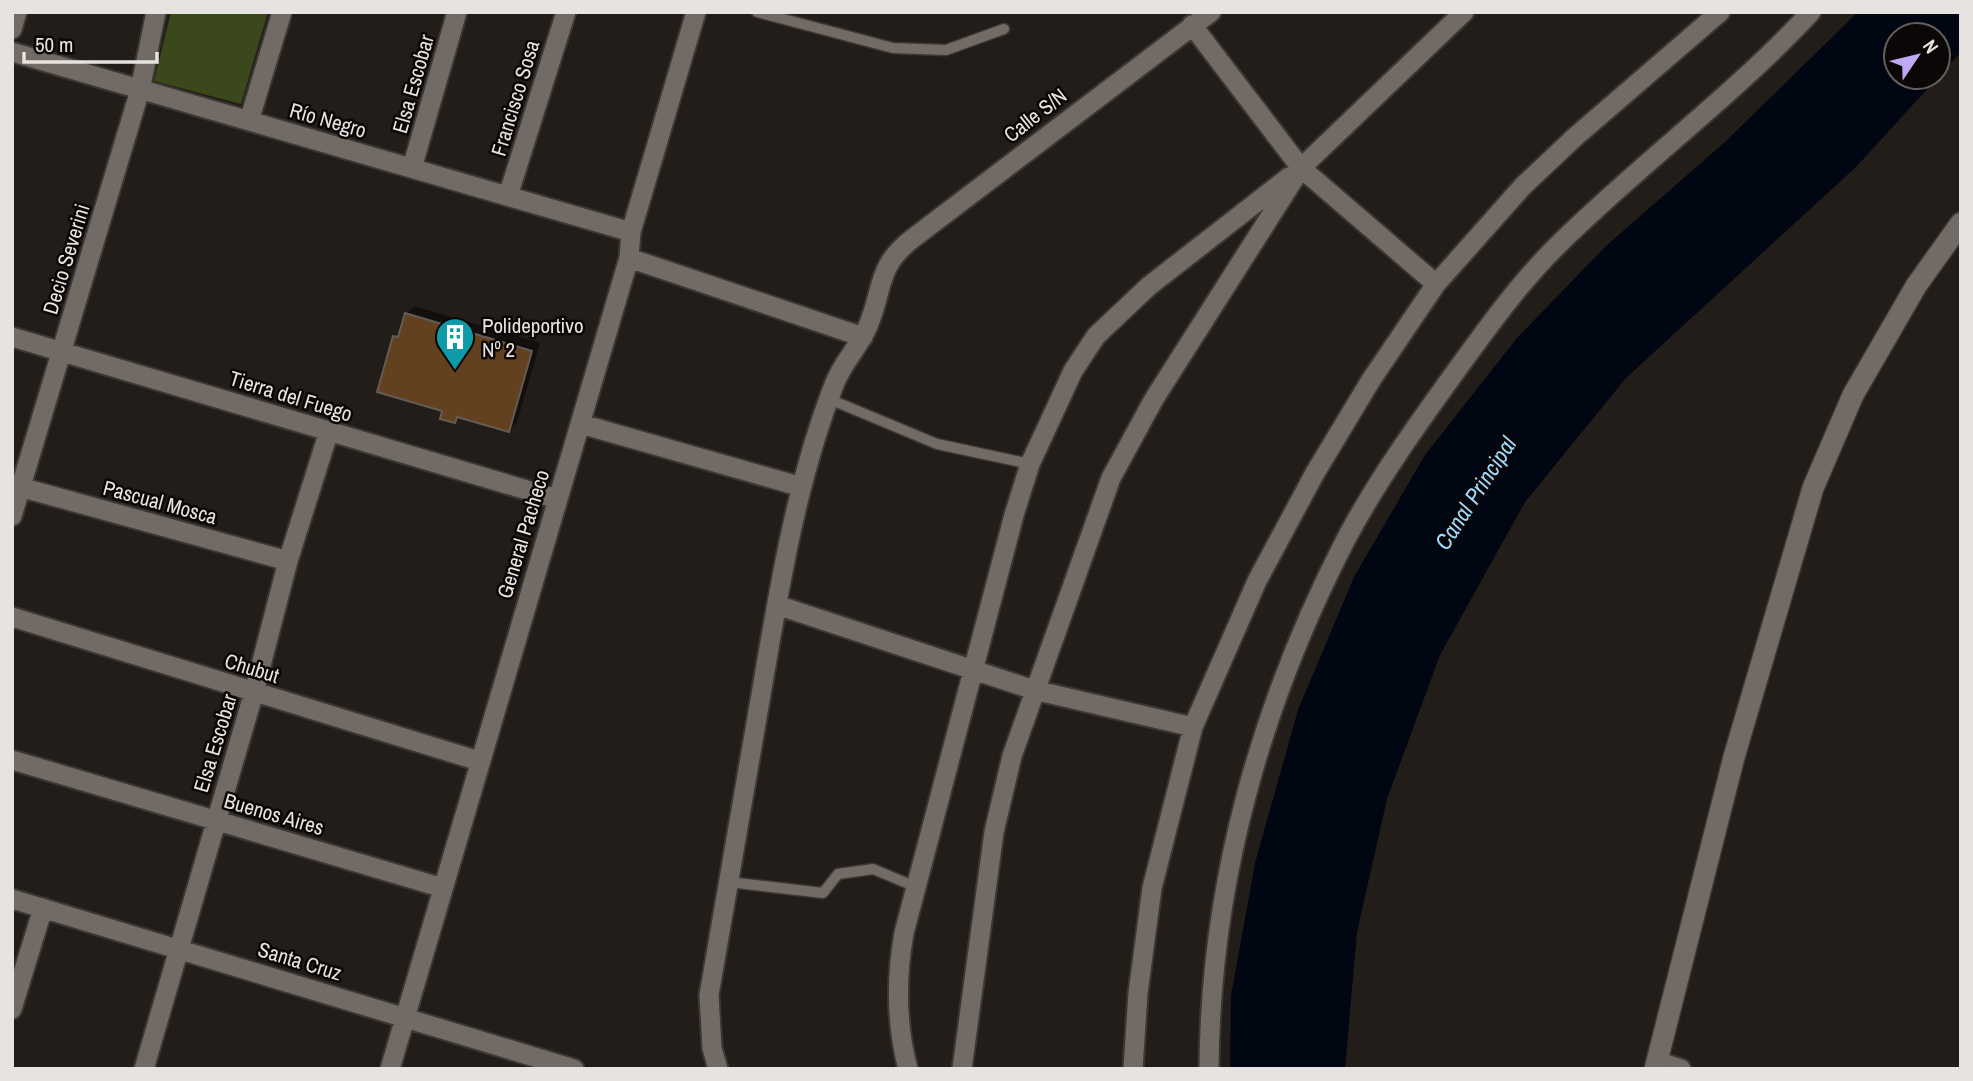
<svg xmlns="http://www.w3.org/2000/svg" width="1973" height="1081" font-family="'Archivo Narrow',sans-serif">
	<rect width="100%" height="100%" fill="#221d18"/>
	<path fill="#3a481c" d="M171,12H268L241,104L154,81Z"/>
	<path fill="#000612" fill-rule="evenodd" d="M1858,12H1961V52L1856,167L1626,378L1525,502L1440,655L1387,799L1357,932L1345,1069H1230L1231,996L1255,863L1298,710L1354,577L1425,455L1517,338L1606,246L1725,142ZM1896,35H1938V77H1896Z"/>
	<path fill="#0007" d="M414,306L540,343L517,422L508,430L460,416L454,421L444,410L395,337L401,330L406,314Z"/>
	<path fill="#64411e" stroke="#625c56" stroke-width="2" d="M405,313L532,351L509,432L457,417L455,423L440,419L442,411L377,392L393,336L398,337Z"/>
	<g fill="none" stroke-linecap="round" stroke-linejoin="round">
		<g stroke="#3b3734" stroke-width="13">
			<path id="lane" d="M757,12L893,48L946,50L1004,29
				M829,399L937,444L1030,464
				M729,882L823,893L838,874L873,869L916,887"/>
		</g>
		<g stroke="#3b3734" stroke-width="23">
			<path id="street" d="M1192,25L1301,168L1436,284
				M12,29L17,12
				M12,52L631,232
				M249,121L282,12
				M412,168L457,12
				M508,196L566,12
				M629,258L863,337
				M12,337L557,499
				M581,424L802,487
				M20,487L288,561
				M12,516L140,90L156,12
				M777,605L1034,690L1193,727L1257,581L1315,473L1371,380L1436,284L1523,186L1575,137L1720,12
				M12,617L479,761
				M12,760L443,888
				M12,899L574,1069
				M12,1009L43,908
				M1657,1061L1681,1069
				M144,1069L254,692L288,561L329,431
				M390,1069L629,258L631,232L696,12
				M718,1069L712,1048L709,995C727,891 745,787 763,683C780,583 797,480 834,385C842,363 859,347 868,326C884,288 876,267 912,239L1211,12
				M908,1069C896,1024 896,978 904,933L1014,515L1030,464L1073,371L1096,336L1149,286L1289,177
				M962,1069L994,832L1012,756L1111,478L1154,399L1301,168L1464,12
				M1133,1069L1138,993L1152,888L1193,727
				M1209,1069C1210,884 1261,704 1345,541C1376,482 1417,425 1456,371C1488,327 1520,282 1559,244C1641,163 1733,96 1811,12"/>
		</g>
		<g stroke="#3b3734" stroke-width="24">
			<path id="secondary" d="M1655,1069L1734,757L1813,488L1853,395L1916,286L1961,223"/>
		</g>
		<use href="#lane" stroke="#726b65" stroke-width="10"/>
		<use href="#street" stroke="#726b65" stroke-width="19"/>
		<use href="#secondary" stroke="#726b65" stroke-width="21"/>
	</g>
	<defs>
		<g id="building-pin" transform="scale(2.0125)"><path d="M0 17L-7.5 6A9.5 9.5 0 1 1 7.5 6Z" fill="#0f9aa8" stroke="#0a0706"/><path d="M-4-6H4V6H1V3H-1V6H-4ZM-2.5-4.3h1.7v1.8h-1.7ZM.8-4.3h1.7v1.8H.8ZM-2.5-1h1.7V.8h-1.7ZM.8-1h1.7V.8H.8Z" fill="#fff"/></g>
	</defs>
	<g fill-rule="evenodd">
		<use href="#building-pin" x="455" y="337"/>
	</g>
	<g text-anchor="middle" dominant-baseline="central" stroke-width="5" stroke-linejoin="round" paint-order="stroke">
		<g font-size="21" fill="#e7e3e0" stroke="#0a0706">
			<text transform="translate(413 84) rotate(-74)">Elsa Escobar</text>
			<text transform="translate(515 98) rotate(-73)">Francisco Sosa</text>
			<text transform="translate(1035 115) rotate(-38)">Calle S/N</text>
			<text transform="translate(328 120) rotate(16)">Río Negro</text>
			<text transform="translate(66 259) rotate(-73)">Decio Severini</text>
			<text transform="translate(291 396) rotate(17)">Tierra del Fuego</text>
			<text transform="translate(160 502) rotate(15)">Pascual Mosca</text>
			<text transform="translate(523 534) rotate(-73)">General Pacheco</text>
			<text transform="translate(252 668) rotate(17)">Chubut</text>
			<text transform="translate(215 743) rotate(-73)">Elsa Escobar</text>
			<text transform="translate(274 814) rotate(16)">Buenos Aires</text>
			<text transform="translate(300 961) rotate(17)">Santa Cruz</text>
		</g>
		<g font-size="21" fill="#e7e3e0" stroke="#0a0706" text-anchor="start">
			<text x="482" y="325">Polideportivo<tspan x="482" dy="24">Nº 2</tspan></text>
		</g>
		<g font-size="23" font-style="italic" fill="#9ed9fe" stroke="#0a0706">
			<text transform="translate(1475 493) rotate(-57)">Canal Principal</text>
		</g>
	</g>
	<rect width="1973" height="1081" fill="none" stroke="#e7e3e0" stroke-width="28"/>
	<g transform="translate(1917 56) rotate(55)"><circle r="33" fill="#0a0706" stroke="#625f5d" stroke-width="2"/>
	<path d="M0-5L12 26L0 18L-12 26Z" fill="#bfa9f4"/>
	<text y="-10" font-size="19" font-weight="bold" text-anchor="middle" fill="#e7e3e0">N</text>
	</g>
	<path d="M24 52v10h133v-10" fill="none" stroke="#e7e3e0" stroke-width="3.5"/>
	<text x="35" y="52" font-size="21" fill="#e7e3e0" stroke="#0a0706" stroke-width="5" paint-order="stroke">50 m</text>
</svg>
